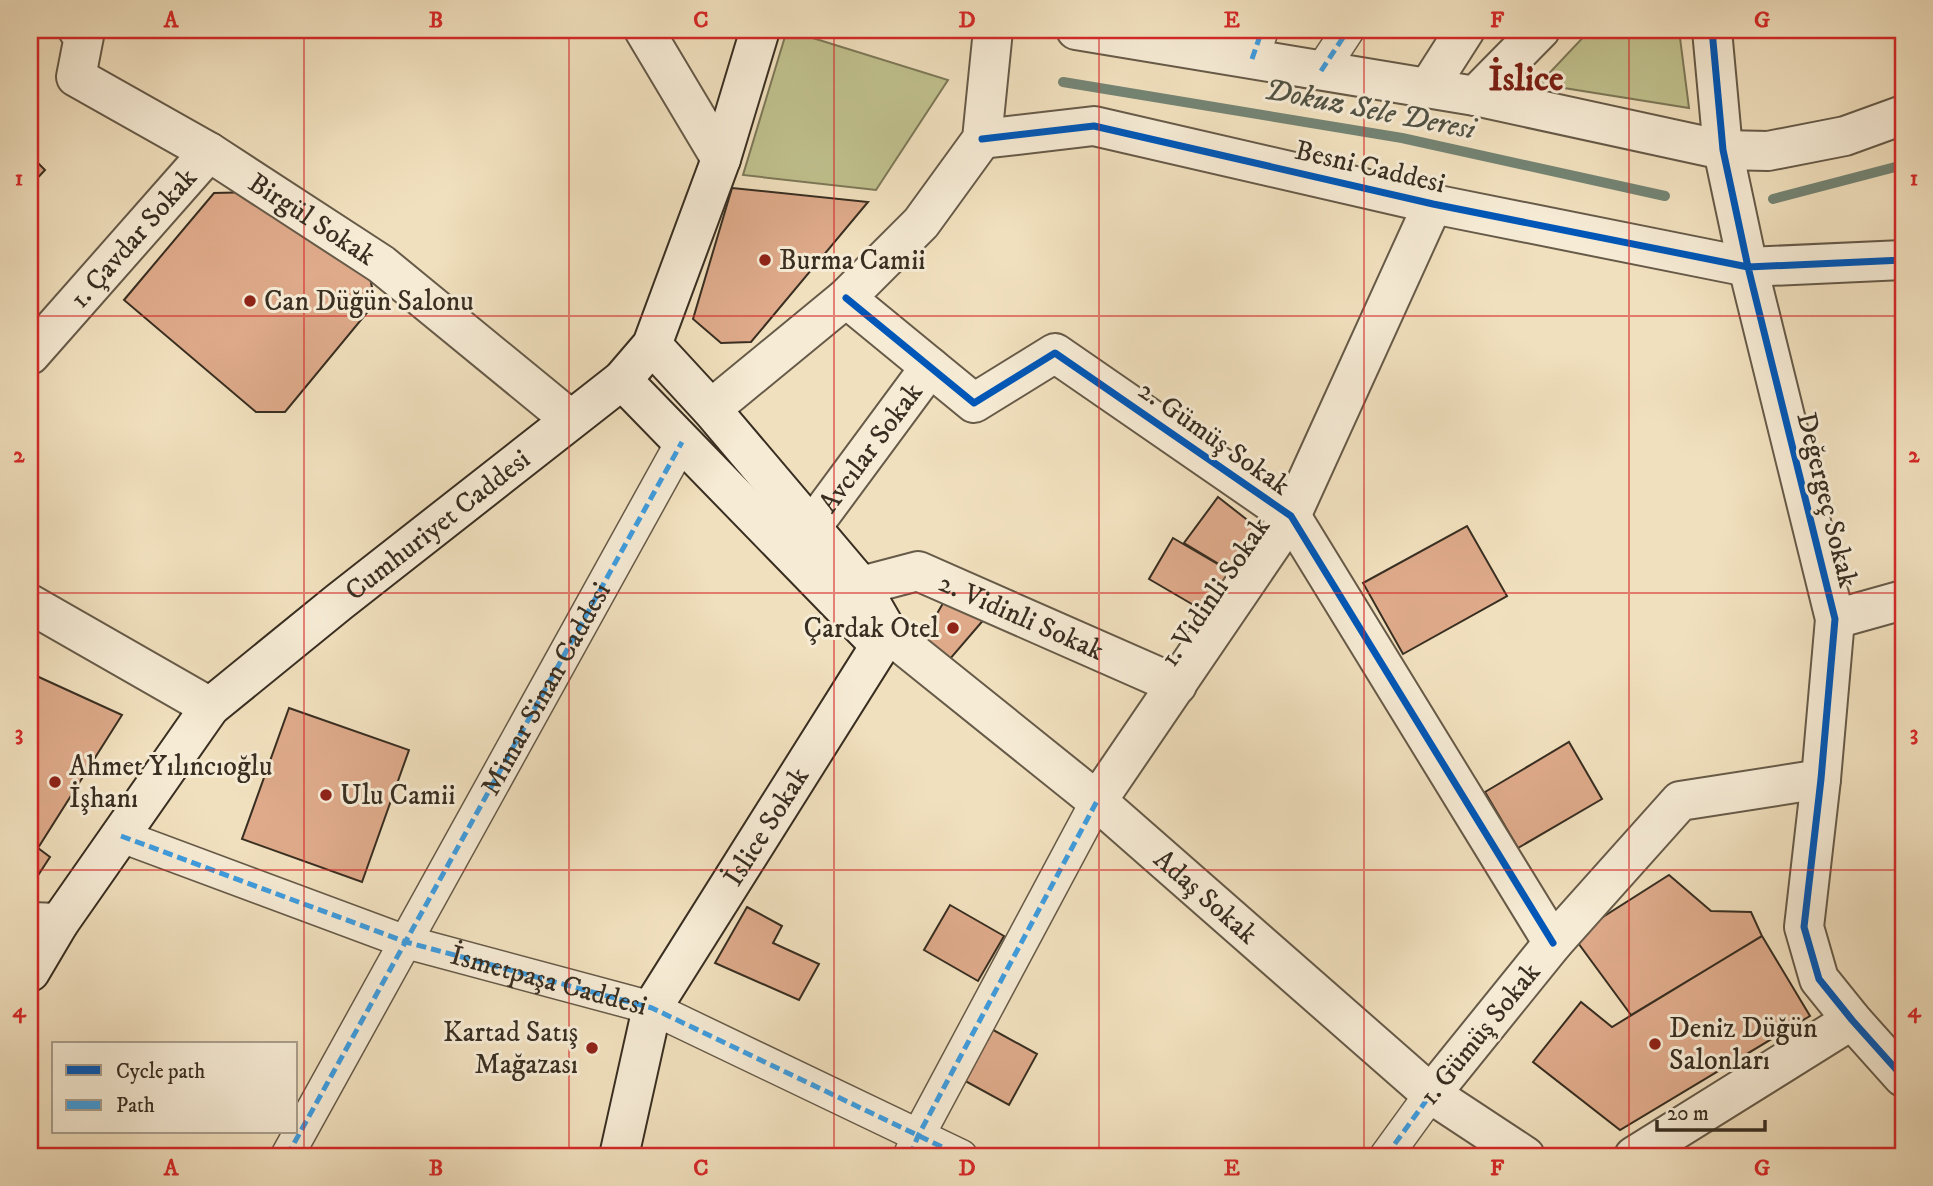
<svg xmlns="http://www.w3.org/2000/svg" width="1933" height="1186" font-family="'IM FELL DW Pica',serif">
	<rect width="100%" height="100%" fill="#f1e0be"/>
	<filter id="stains"><feTurbulence type="fractalNoise" baseFrequency=".00286" numOctaves="4"/><feColorMatrix values="0 0 0 0 .2 0 0 0 0 .09 0 0 0 0 .02 0 0 0 .5 -.17"/></filter>
	<radialGradient id="worn" r=".72"><stop offset=".6" stop-color="#630" stop-opacity="0"/><stop offset="1" stop-color="#630" stop-opacity=".3"/></radialGradient>
	<path fill="#c0c18e" stroke="#7c7858" stroke-width="2" d="M787,30L948,80L876,190L743,175Z
		M1590,30H1679L1689,108L1539,84Z"/>
	<g fill="none" stroke-linecap="round" stroke-linejoin="round">
		<path stroke="#748474" stroke-width="10" d="M1063,82L1402,138L1665,196
			M1773,199L1903,165"/>
	</g>
	<path fill="#deaa8a" stroke="#382e21" stroke-width="2" d="M30,155L45,170L30,186Z
		M732,188L868,202L751,342L721,343L693,319Z
		M256,192L370,277L375,303L285,412H256L124,300L214,193Z
		M1218,497L1264,533L1239,576L1184,543Z
		M1467,526L1507,596L1403,654L1363,583Z
		M1173,538L1238,576L1214,617L1149,579Z
		M946,598L986,617L950,659L923,638Z
		M30,673L122,715L38,848L50,857L33,883L30,881Z
		M289,708L409,750L362,882L242,839Z
		M1569,742L1602,799L1518,848L1485,792Z
		M1669,875L1711,911L1751,912L1762,936L1631,1015L1573,936Z
		M950,905L1004,936L978,981L924,950Z
		M747,907L782,926L773,943L819,964L799,1000L715,963Z
		M1762,936L1810,1016L1620,1130L1533,1062L1581,1002L1612,1027Z
		M986,1026L1037,1054L1009,1105L958,1077Z"/>
	<g fill="none" stroke-linecap="round" stroke-linejoin="round">
		<g stroke="#665a48" stroke-width="35">
			<path id="pedestrian" d="M1252,59L1262,30
				M1321,71L1348,30
				M121,836L406,942L652,1008L961,1156
				M910,1155L918,1136L1097,801
				M287,1156L682,442
				M1386,1156L1431,1094"/>
		</g>
		<g stroke="#665a48" stroke-width="42">
			<g id="minor">
				<path id="s1" d="M78,30L84,36L76,77L209,152L381,264L570,419"/>
				<path d="M644,30L721,159"/>
				<path d="M1712,30L1723,150L1748,267L1835,619L1821,779L1804,927L1819,979L1852,1020L1903,1077"/>
				<path d="M1428,88L1465,30"/>
				<path d="M1475,96L1723,150L1768,151L1845,136L1903,115"/>
				<path d="M982,139L1094,126L1433,204L1748,267L1903,260"/>
				<path d="M846,298L974,403L1055,353L1291,516L1553,943"/>
				<path id="s2" d="M30,355L209,152"/>
				<path id="s3" d="M811,528L930,367"/>
				<path id="s4" d="M861,586L918,571L1177,685"/>
				<path d="M30,604L210,707"/>
				<path d="M1835,619L1903,600"/>
				<path d="M1097,801L1291,516L1433,204"/>
				<path d="M1431,1094L1553,943L1680,801L1821,779"/>
				<path d="M1634,1156L1852,1020"/>
			</g>
		</g>
		<g stroke="#665a48" stroke-width="42">
			<g id="tertiary">
				<path d="M1076,30L1475,96L1540,30"/>
				<path d="M711,409L846,298L921,223L982,139L993,30"/>
				<path id="s5" d="M888,633L1097,801L1431,1094L1525,1156"/>
				<path d="M30,922L59,923"/>
			</g>
		</g>
		<g stroke="#382e21" stroke-width="42">
			<g id="secondary">
				<path d="M622,380L877,642"/>
				<path id="s6" d="M30,972L59,923L210,707L339,602L622,380L652,345L721,159L760,30"/>
				<path id="s7" d="M619,1156L652,1008L888,633L861,586L711,409L652,345"/>
			</g>
		</g>
		<use href="#pedestrian" stroke="#f6ebd5" stroke-width="32"/>
		<use href="#minor" stroke="#f6ebd5" stroke-width="38"/>
		<use href="#tertiary" stroke="#f6ebd5" stroke-width="38"/>
		<use href="#secondary" stroke="#f6ebd5" stroke-width="38"/>
		<g stroke="#3e9de0" stroke-width="5" stroke-dasharray="10 5" stroke-linecap="butt">
			<path d="M1108,35L1112,30"/>
			<path d="M1252,59L1262,30"/>
			<path d="M1321,71L1348,30"/>
			<path id="s8" d="M121,836L406,942L652,1008L961,1156"/>
			<path id="s9" d="M287,1156L682,442"/>
			<path d="M910,1156L918,1136L1097,801"/>
			<path d="M1386,1156L1431,1094"/>
		</g>
		<g stroke="#f6ebd5" stroke-width="11">
			<path id="cycleway" d="M1712,30L1723,150L1748,267L1835,619L1821,779L1804,927L1819,979L1852,1020L1903,1077
				M982,139L1094,126L1433,204L1748,267L1903,260
				M846,298L974,403L1055,353L1291,516L1553,943"/>
		</g>
		<use href="#cycleway" stroke="#0057b8" stroke-width="7"/>
	</g>
	<path fill="none" stroke="#d62828" stroke-width="2" stroke-opacity="0.55" d="M304,30V1156M569,30V1156M834,30V1156M1099,30V1156M1364,30V1156M1629,30V1156M30,316H1903M30,593H1903M30,870H1903"/>
	<g fill="#8f2418" stroke="#f6ebd5" stroke-width="2.5">
		<circle cx="765" cy="260" r="7"/>
		<circle cx="250" cy="301" r="7"/>
		<circle cx="953" cy="628" r="7"/>
		<circle cx="55" cy="782" r="7"/>
		<circle cx="326" cy="795" r="7"/>
		<circle cx="1655" cy="1044" r="7"/>
		<circle cx="592" cy="1048" r="7"/>
	</g>
	<g text-anchor="middle" dominant-baseline="central" stroke-width="6" stroke-linejoin="round" paint-order="stroke">
		<g font-size="28" fill="#382e21" stroke="#f6ebd5">
			<text transform="translate(1370 167) rotate(13)">Besni Caddesi</text>
			<text stroke="none"><textPath href="#s1" startOffset="326">Birgül Sokak</textPath></text>
			<text stroke="none"><textPath href="#s2" startOffset="156">1. Çavdar Sokak</textPath></text>
			<text transform="translate(1214 438) rotate(35)">2. Gümüş Sokak</text>
			<text stroke="none"><textPath href="#s3" startOffset="100">Avcılar Sokak</textPath></text>
			<text transform="translate(1827 500) rotate(76)">Değergeç Sokak</text>
			<text stroke="none"><textPath href="#s6" startOffset="612">Cumhuriyet Caddesi</textPath></text>
			<text transform="translate(1215 592) rotate(-56)">1. Vidinli Sokak</text>
			<text stroke="none"><textPath href="#s4" startOffset="172">2. Vidinli Sokak</textPath></text>
			<text stroke="none"><textPath href="#s9" startOffset="534">Mimar Sinan Caddesi</textPath></text>
			<text stroke="none"><textPath href="#s7" startOffset="366">İslice Sokak</textPath></text>
			<text stroke="none"><textPath href="#s5" startOffset="413">Adaş Sokak</textPath></text>
			<text stroke="none"><textPath href="#s8" startOffset="452">İsmetpaşa Caddesi</textPath></text>
			<text transform="translate(1480 1034) rotate(-51)">1. Gümüş Sokak</text>
		</g>
		<g font-size="28" fill="#382e21" stroke="#f6ebd5" text-anchor="start">
			<text x="779" y="260">Burma Camii</text>
			<text x="264" y="301">Can Düğün Salonu</text>
			<text x="939" y="628" text-anchor="end">Çardak Otel</text>
			<text x="69" y="766">Ahmet Yılıncıoğlu<tspan x="69" dy="32">İşhanı</tspan></text>
			<text x="340" y="795">Ulu Camii</text>
			<text x="1669" y="1028">Deniz Düğün<tspan x="1669" dy="32">Salonları</tspan></text>
			<text x="578" y="1032" text-anchor="end">Kartad Satış<tspan x="578" dy="32">Mağazası</tspan></text>
		</g>
		<g font-size="30" font-style="italic" fill="#515244" stroke="#f6ebd5">
			<text transform="translate(1370 110) rotate(11)">Dokuz Sele Deresi</text>
		</g>
		<g font-size="35" font-weight="bold" fill="#7a1f14" stroke="#f6ebd5">
			<text x="1526" y="80">İslice</text>
		</g>
	</g>
	<rect width="1933" height="1186" fill="none" stroke="#f1e0be" stroke-width="77"/>
	<rect x="52" y="1042" width="245" height="91" fill="#f6ebd5" stroke="#aa9f8d" stroke-width="2"/>
	<rect x="66" y="1065" width="35" height="10" fill="#0057b8" stroke="#aa9f8d" stroke-width="2"/>
	<text x="116" y="1078" font-size="21" fill="#382e21">Cycle path</text>
	<rect x="66" y="1100" width="35" height="10" fill="#3e9de0" stroke="#aa9f8d" stroke-width="2"/>
	<text x="116" y="1112" font-size="21" fill="#382e21">Path</text>
	<path d="M1657 1120v10h108v-10" fill="none" stroke="#382e21" stroke-width="3.5"/>
	<text x="1667" y="1120" font-size="21" fill="#382e21" stroke="#f6ebd5" stroke-width="5" paint-order="stroke">20 m</text>
	<rect x="38" y="38" width="1857" height="1110" fill="none" stroke="#d62828" stroke-width="2.5"/>
	<g font-size="23" text-anchor="middle" font-weight="bold" fill="#d62828">
		<text x="171" y="27">A</text>
		<text x="436" y="27">B</text>
		<text x="701" y="27">C</text>
		<text x="967" y="27">D</text>
		<text x="1232" y="27">E</text>
		<text x="1497" y="27">F</text>
		<text x="1762" y="27">G</text>
		<text x="19" y="185">1</text>
		<text x="1914" y="185">1</text>
		<text x="19" y="462">2</text>
		<text x="1914" y="462">2</text>
		<text x="19" y="740">3</text>
		<text x="1914" y="740">3</text>
		<text x="19" y="1017">4</text>
		<text x="1914" y="1017">4</text>
		<text x="171" y="1175">A</text>
		<text x="436" y="1175">B</text>
		<text x="701" y="1175">C</text>
		<text x="967" y="1175">D</text>
		<text x="1232" y="1175">E</text>
		<text x="1497" y="1175">F</text>
		<text x="1762" y="1175">G</text>
	</g>
	<rect width="100%" height="100%" filter="url(#stains)"/>
	<rect width="100%" height="100%" fill="url(#worn)"/>
</svg>
